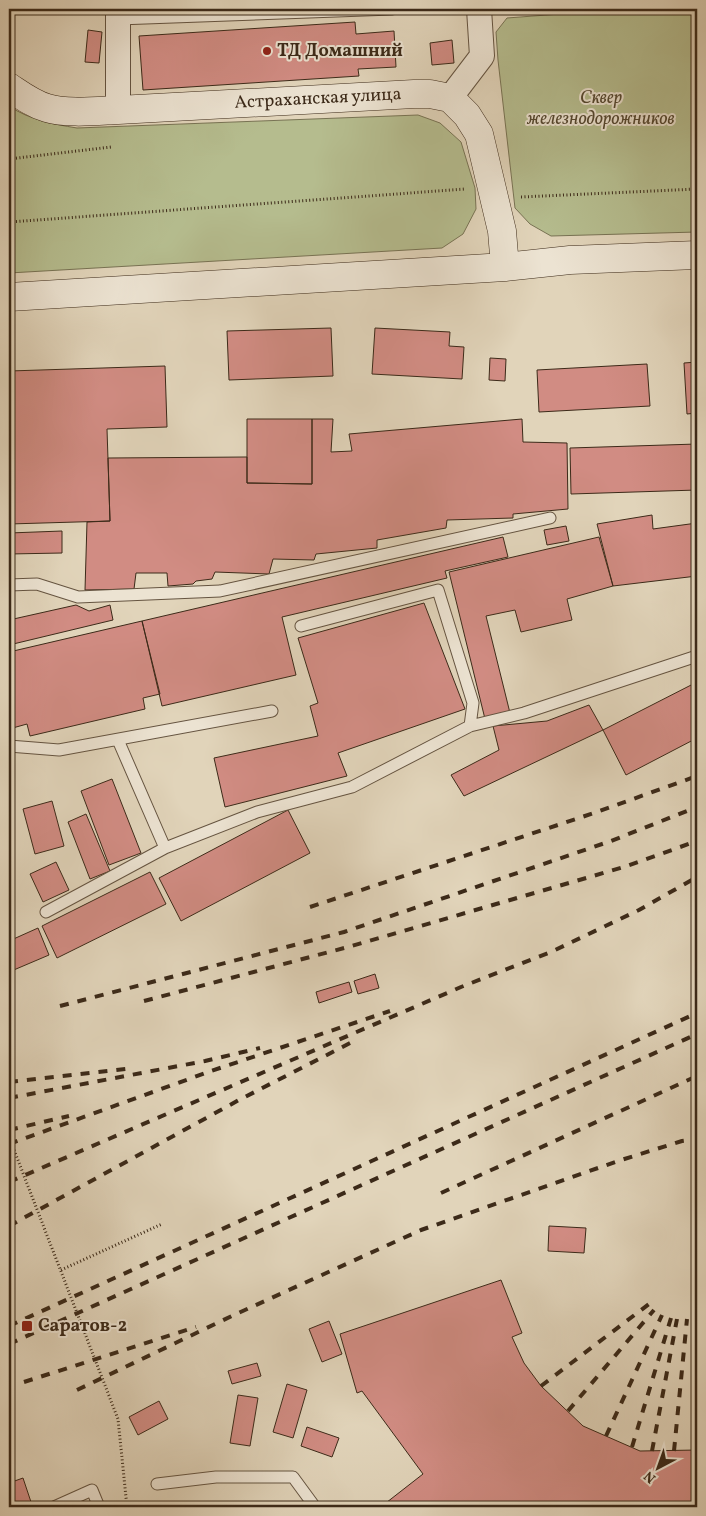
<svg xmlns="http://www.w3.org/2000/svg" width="706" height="1516" font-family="Vollkorn,serif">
	<rect width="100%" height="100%" fill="#e1d4ba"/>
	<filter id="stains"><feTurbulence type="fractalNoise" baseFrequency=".004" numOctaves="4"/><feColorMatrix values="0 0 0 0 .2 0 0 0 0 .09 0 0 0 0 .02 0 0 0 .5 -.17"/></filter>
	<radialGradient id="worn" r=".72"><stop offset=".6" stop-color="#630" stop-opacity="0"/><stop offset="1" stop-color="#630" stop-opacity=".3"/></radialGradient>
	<path fill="#b5bc8e" stroke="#787354" d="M626,9H697V232L551,236L530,224L515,208L498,60L496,32L507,18Z
		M9,106C30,120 52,124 77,128L418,115L440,123L461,142L475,188L476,209L463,234L442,248L9,273Z"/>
	<path fill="#d18c83" stroke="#3c2a19" d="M355,22L356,34L394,31L396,67L358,69L359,76L143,90L139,36Z
		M88,30L102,32L99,63L85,62Z
		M452,40L454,63L432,65L430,43Z
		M331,328L333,376L229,380L227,331Z
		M375,328L450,332L449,346L464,347L462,379L372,374Z
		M490,358L506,359L505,381L489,380Z
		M697,362V413L687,414L684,363Z
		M647,364L650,406L539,412L537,370Z
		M165,366L167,427L107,429L110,521L9,524V371Z
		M247,419H312V484L247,483Z
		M312,419H333L331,452L352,451L349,434L522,419L523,442L567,443L568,509L513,514V518L447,520L446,528L377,540V548L316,554L314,560L273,559L269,574L215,572L212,579L196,581L193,584L168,586L167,573H136L134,589L85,590L87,522L110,521L108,458L247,457V483L312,484Z
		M697,444V490L571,494L570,448Z
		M652,515L653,529L697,523V576L613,586L597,524Z
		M566,526L569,541L547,545L544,530Z
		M62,531V553L9,554V533Z
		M503,537L508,557L445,571L447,578L282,617L296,675L162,706L142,621Z
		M599,537L613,586L567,599L572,620L521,632L515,610L486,616L510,713L485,719L449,572Z
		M424,603L465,709L338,753L347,776L225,807L214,758L318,736L310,706L318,703L298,638Z
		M76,605L89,611L110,605L113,620L9,645V620Z
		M142,621L160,694L143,698L145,709L30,736L27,724L9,729V652Z
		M697,682V738L626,775L603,730Z
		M589,705L603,730L464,796L451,775L499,750L493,726L547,721Z
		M112,779L141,853L109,865L81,791Z
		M52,801L64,846L35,854L23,809Z
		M288,810L310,853L181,921L159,878Z
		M86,814L110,871L90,879L68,822Z
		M56,862L69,890L43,902L30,874Z
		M150,872L166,904L57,958L42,926Z
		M38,928L49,955L9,972V941Z
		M375,974L379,988L358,994L354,981Z
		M349,982L352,992L319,1003L316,992Z
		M549,1226L586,1228L584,1253L548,1251Z
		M501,1280L522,1333L512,1337L524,1363L541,1386L583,1426L640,1451L697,1450V1507H383L382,1506L423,1474L362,1391L357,1393L340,1334Z
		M329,1321L342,1354L322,1362L309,1329Z
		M257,1363L261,1376L232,1384L228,1371Z
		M287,1384L307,1390L293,1438L273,1432Z
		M238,1395L258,1398L250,1446L230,1443Z
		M159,1401L168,1419L138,1435L129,1417Z
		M307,1427L339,1438L332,1457L301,1446Z
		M23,1478L31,1502L15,1507H9V1483Z
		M247,1505V1507H216Z"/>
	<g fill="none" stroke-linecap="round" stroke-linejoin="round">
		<g stroke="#655441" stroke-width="13">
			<path id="service" d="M118,19L392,9
				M9,585L37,584L78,597L220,591L550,518
				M301,626L438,590L473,703L470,726
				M118,740L165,848
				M9,746L59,750L272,711
				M46,912L165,848L257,812L352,787L470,726L524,713L697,656
				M157,1484L216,1477H293L315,1507
				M54,1507L92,1490L99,1507"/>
		</g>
		<g stroke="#655441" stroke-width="26">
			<path id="minor" d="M450,98L482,56L479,9
				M118,110V9"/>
		</g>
		<g stroke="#3c2a19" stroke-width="29">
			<path id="secondary" d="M9,87C21,95 33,104 47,108C67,114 96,111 118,110L414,94H430L450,98L467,115L479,134L502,231L505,267
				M9,297L505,267L570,260L697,255"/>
		</g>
		<path stroke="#3c2a19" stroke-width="3" stroke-dasharray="1 2.5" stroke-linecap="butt" d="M9,159L111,147
			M521,197L697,189
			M9,222L465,189
			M61,1270L162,1224"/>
		<use href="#service" stroke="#ece3d2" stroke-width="11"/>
		<use href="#minor" stroke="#ece3d2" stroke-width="24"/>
		<use href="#secondary" stroke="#ece3d2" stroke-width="28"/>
		<path stroke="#3c2a19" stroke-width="4" stroke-dasharray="9 9" stroke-linecap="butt" d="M310,907L594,813L697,776
			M144,1001L348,947L624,867L697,841
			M60,1006L344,932L611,841L697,807
			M9,1082L126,1069
			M9,1098L205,1061L260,1048
			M9,1130L69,1116
			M9,1144L211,1071L390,1011
			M9,1182L461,987L551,952L639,910L697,877
			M441,1193L697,1076
			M9,1226L239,1100L358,1039
			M693,1317L697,1338
			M9,1326L697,1013
			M9,1344L697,1034
			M24,1382L196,1327
			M541,1386L649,1304
			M77,1390L234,1315L421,1230L618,1161L682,1141L697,1139
			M568,1411L654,1310
			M606,1436L662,1315
			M632,1447L671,1318
			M652,1451L677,1319
			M674,1451L687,1319"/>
		<path stroke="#3c2a19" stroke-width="3" stroke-dasharray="1 2.5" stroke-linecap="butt" d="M9,1137L118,1419L127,1507"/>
	</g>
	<g fill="#8f2418" stroke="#ece3d2" stroke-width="2">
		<circle cx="267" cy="51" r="5"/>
		<rect x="21" y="1320" width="12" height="12" rx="2.5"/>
	</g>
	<g text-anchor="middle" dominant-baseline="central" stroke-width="4" stroke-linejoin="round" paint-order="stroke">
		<g font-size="18" font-weight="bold" fill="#3c2a19" stroke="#ece3d2" text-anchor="start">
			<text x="277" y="51">ТД Домашний</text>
			<text x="38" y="1326">Саратов-2</text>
		</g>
		<g font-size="18" font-style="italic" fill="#544730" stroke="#ece3d2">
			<text x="601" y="98">Сквер<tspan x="601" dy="21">железнодорожников</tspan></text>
		</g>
		<g font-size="18" fill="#3c2a19" stroke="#ece3d2">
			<text transform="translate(318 99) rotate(-3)">Астраханская улица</text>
		</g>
	</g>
	<rect width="706" height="1516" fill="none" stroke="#e1d4ba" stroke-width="30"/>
	<rect x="10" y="10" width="686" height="1496" fill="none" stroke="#3c2a19" stroke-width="2.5"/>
	<rect x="15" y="15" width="676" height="1486" fill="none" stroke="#3c2a19"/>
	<g transform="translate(658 1468) rotate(221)" stroke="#ece3d2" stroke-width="4" paint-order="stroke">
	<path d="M0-4L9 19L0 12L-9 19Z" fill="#3c2a19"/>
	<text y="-8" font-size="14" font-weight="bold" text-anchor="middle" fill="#3c2a19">N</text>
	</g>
	<rect width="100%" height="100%" filter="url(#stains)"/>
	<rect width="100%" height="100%" fill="url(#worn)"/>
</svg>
